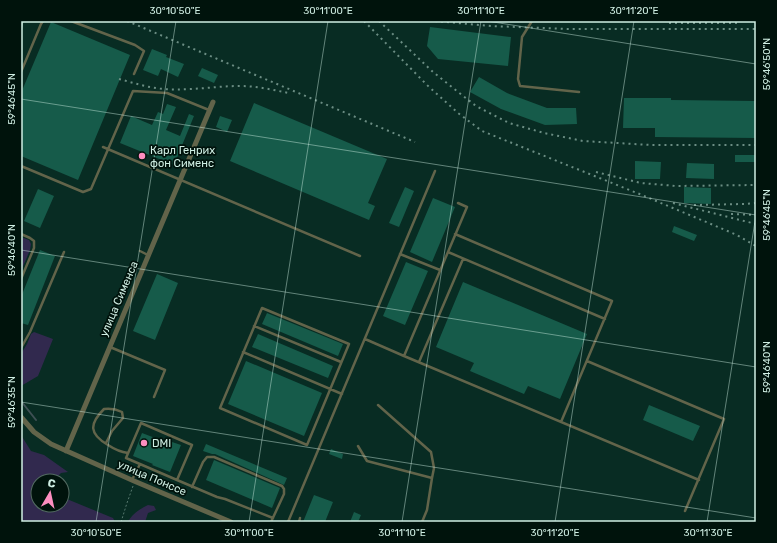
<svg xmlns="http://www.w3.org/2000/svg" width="777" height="543" font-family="Rubik,sans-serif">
	<rect width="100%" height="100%" fill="#082c23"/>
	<path fill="#31294e" d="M21,237L29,240L31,244L30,250L21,271Z
		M34,332L53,339L38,376L21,386V354L27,344L31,334Z
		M21,435L31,451L44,455L68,472L61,473L57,477V481H38V505H62V497L113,518L115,522H21Z
		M148,505L154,506L156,510L148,513L145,522H128C132,514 140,509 148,505Z"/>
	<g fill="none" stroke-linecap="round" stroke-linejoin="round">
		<path stroke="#3e5054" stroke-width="2" d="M21,401L36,420"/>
	</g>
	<path fill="#165b4a" d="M51,22L130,55L78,180L21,156V93Z
		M430,27L511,37L508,66L438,59L427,46Z
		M152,49L167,55L166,57L184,64L178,77L161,69L158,76L143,70Z
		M202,68L218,75L214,83L198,76Z
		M479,77L507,93L547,108H576L577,124L545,125L501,109L470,92Z
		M624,98H671V100L756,101V138L655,137V128H623Z
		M254,103L387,159L368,203L375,206L369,220L230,161Z
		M167,104L176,107L166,130L180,136L189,114L194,116L174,165L120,143L131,116L152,125L158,112L163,114Z
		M220,116L232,120L227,132L216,127Z
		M735,155H756V162H735Z
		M635,161L661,162L660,179H635Z
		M687,163L714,164V179L686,178Z
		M405,187L414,191L399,227L389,223Z
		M684,187L711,188V204L684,203Z
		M38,189L54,196L40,228L24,221Z
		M433,198L455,207L432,262L410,252Z
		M674,226L697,235L694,241L672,232Z
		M40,250L55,256L28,325L21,323V297Z
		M406,262L428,271L405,325L383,316Z
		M157,274L178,283L155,340L133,331Z
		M463,282L587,334L560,399L528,386L524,394L470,371L474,363L436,347Z
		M267,313L343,344L338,356L262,324Z
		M258,334L333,366L328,378L252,347Z
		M246,361L322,393L304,436L228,404Z
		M649,405L700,426L693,441L643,420Z
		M142,433L171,444L172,442L181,445L170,472L152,465L153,464L133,456Z
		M206,444L287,478L284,485L215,454H212L203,451Z
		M331,449L343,454L342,459L329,454Z
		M214,460L280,488L272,508L206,480Z
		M314,495L333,502L325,522H303Z
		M354,512L361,515L358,522H350Z"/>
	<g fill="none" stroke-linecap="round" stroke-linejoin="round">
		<path stroke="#57796f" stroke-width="1" stroke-dasharray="2 2" stroke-linecap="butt" d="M121,522L127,503L133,486"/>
		<path stroke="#62644a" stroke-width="2.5" d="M71,21L135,45L144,51L134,74
			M532,21L522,37L518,79L520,86L579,92
			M21,72L41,24L43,21
			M103,147L360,256
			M21,166L83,192L91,189L133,91L167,93L209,110
			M21,234L30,238L34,241V248L21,279
			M455,234L612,301L561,422
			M140,251L148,255
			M448,252L605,319
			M400,254L440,270
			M262,308L349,344L307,445L220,408Z
			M254,326L341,362
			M365,339L404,356L467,207L458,203
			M110,347L165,370L154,397
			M21,348L30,332L64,252
			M243,352L342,394
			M404,356L699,480
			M587,361L724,419L685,511
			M419,362L463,259
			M378,405L431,452L434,468L432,478L427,510L422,522
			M141,423L192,445L177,480L126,458Z
			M106,443L112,431L123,418L122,412C116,409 111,408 104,409C89,424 89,434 108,445C114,449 120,452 128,453
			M358,446L367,461L432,478
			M132,480L140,464
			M177,480L217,497L225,499L273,518
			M192,487L203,462L207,457H214L282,486L284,489V494L271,522
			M288,522L435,171
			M299,522L300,518"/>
		<path stroke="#62644a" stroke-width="5" d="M21,417L34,432L51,444L134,481L231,522
			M66,451L213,102"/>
		<path stroke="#6b8d83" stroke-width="2" stroke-dasharray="2 4" stroke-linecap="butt" d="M127,21L415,142
			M364,21L427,85L458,113L482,131L642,195L737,235L756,246
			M379,21L433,72L453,88L476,106L509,123L544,133L583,141L651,145H756
			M435,21L491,26L568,29H756
			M669,23H737
			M119,79C134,83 149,88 164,89C190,91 215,86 240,86C257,86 273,90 289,93
			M596,172L641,183L676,186L756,185
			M673,203L756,224
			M694,205L744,204L756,203
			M731,214L756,215"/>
	</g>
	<path fill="none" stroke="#d0efe4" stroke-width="1" stroke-opacity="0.45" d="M487,21L756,64M21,32L23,21M21,99L756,215M21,250L756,367M21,402L756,518M96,522L176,21M249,522L328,21M402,522L481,21M555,522L634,21M707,522L756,215"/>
	<g fill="#fd8ec0" stroke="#00130c" stroke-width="1.5">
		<circle cx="142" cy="156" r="4"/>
		<circle cx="144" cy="443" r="4"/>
	</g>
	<g text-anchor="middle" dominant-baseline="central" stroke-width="3.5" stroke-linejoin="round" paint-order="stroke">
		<g font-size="11" fill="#d0efe4" stroke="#00130c" text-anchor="start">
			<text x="150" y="150">Карл Генрих<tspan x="150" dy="13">фон Сименс</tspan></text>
			<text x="152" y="443">DMI</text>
		</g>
		<g font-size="11" fill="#d0efe4" stroke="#00130c">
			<text transform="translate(119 299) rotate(-67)">улица Сименса</text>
			<text transform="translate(152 478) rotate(23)">улица Понссе</text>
		</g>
	</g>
	<rect width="777" height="543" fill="none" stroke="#00130c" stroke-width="44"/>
	<g transform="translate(50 493) rotate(9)"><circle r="19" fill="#00130c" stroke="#536b62"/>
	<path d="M0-3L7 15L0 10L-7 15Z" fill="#fd8ec0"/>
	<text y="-6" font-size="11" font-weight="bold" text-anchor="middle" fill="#d0efe4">С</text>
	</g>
	<rect x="22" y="22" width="733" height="499" fill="none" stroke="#d0efe4" stroke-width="1.5"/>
	<g font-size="10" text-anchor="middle" fill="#d0efe4">
		<text x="175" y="14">30°10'50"E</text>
		<text x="328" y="14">30°11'00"E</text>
		<text x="481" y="14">30°11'10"E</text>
		<text x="634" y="14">30°11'20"E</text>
		<text transform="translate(766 64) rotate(-90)" y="4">59°46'50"N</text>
		<text transform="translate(11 99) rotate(-90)" y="4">59°46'45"N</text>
		<text transform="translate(766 215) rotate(-90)" y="4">59°46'45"N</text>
		<text transform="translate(11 250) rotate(-90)" y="4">59°46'40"N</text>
		<text transform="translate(766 367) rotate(-90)" y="4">59°46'40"N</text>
		<text transform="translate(11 402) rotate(-90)" y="4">59°46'35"N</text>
		<text x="96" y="536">30°10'50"E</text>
		<text x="249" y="536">30°11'00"E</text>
		<text x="402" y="536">30°11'10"E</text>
		<text x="555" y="536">30°11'20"E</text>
		<text x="708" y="536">30°11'30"E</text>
	</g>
</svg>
